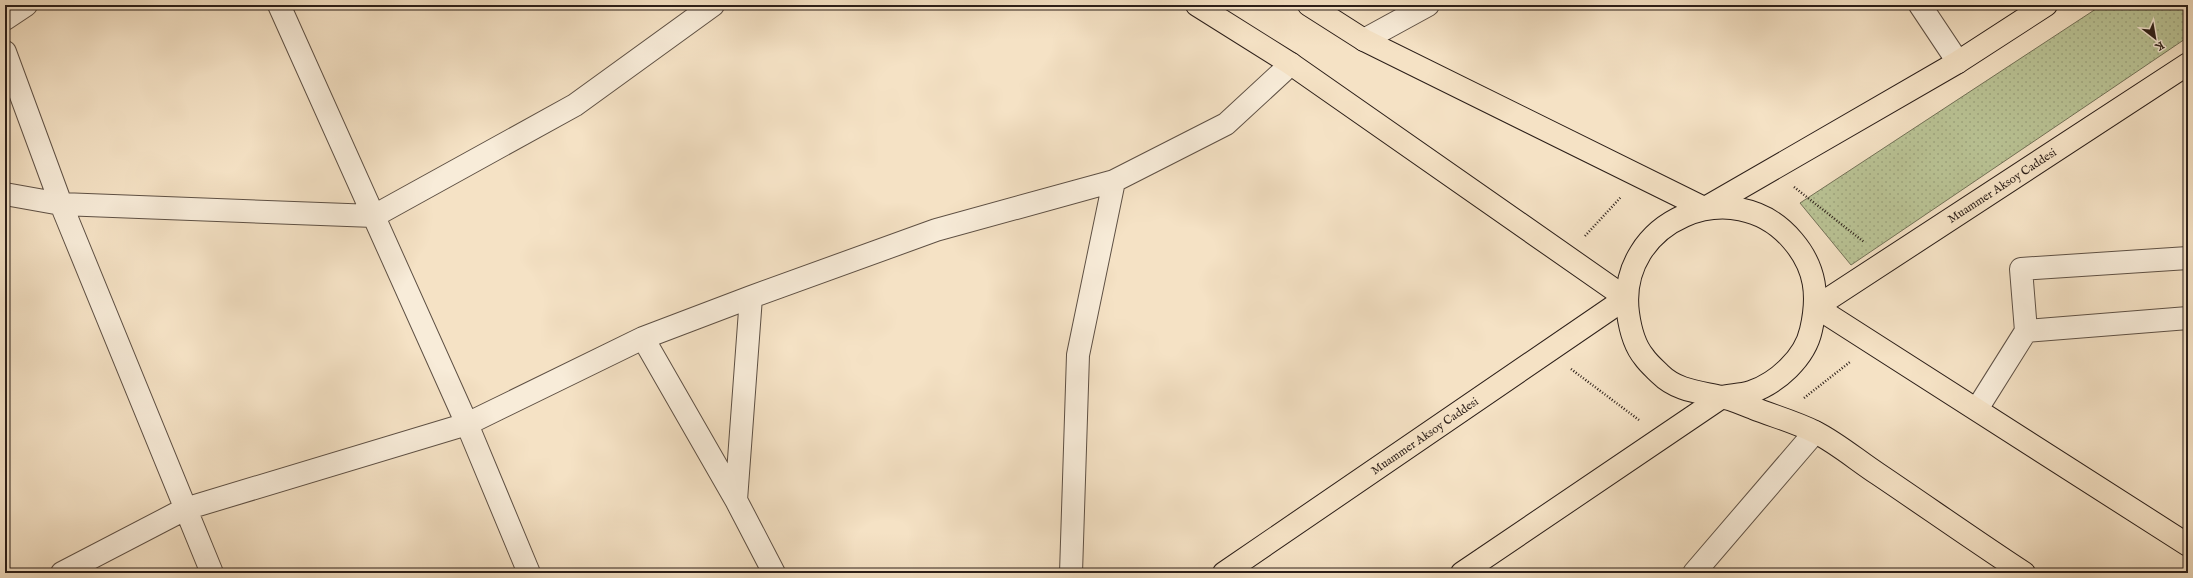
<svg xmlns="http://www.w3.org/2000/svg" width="2193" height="578" font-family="'IM FELL English',serif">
	<defs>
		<pattern id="grass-dots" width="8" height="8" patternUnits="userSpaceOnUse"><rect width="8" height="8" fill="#bac496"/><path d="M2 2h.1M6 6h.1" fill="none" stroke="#a0a881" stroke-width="1.8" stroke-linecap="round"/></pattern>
	</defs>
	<rect width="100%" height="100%" fill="#f5e2c5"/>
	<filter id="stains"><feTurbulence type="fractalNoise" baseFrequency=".005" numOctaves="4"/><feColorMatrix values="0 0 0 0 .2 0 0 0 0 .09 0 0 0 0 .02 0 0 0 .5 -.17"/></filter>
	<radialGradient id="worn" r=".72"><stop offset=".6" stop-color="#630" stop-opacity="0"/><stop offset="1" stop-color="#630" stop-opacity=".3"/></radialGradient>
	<path fill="url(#grass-dots)" stroke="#737258" d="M2102,5H2188V37L1851,265L1800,203Z"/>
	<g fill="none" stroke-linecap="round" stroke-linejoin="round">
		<g stroke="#5e5044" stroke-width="24">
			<path id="minor" d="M279,5L467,424L529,573
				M1920,5L1958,62
				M5,19L26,5
				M1364,40L1428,5
				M5,52L61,204L212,573
				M5,194L61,204L374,216L575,105L713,5
				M751,297L736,500L774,573
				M2026,331L2188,318
				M643,338L736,500
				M1977,409L2026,331L2021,269L2188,258
				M62,573L185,509L467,424L643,338L751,297L936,230L1114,181L1226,124L1291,64
				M1071,573L1078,355L1114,181
				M1694,573L1815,432"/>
		</g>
		<g stroke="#2c1f19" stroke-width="24">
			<g id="major">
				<path d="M1197,5L1291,64L1626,298"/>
				<path d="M1309,5L1364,40L1704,208"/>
				<path d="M1707,207L1958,62L2046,5"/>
				<path id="s1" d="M1816,307L2188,64"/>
				<path d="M1816,307L2188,545"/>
				<path id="s2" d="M1224,573L1626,298"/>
				<path d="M1462,573L1722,397C1732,395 1742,395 1751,392C1777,383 1805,358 1811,330C1819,296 1816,268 1793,241C1734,170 1616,221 1628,313C1630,328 1634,345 1644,357C1648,363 1655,369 1660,374C1677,391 1700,392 1721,397C1732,399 1742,404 1753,408C1773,416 1795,422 1815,432C1837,443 1858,461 1878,474C1927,507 1975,541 2024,573"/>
			</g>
		</g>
		<path stroke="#2c1f19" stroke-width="2.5" stroke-dasharray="1 2" stroke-linecap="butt" d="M1794,187L1864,242
			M1585,236L1621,197
			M1571,369L1639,420
			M1804,398L1850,362"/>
		<use href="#minor" stroke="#f8ecd9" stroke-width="22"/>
		<use href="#major" stroke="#f5e2c5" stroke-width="22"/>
	</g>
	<g text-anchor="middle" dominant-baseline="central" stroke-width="4" stroke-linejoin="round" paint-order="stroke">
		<g font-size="12" fill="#2c1f19" stroke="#f8ecd9">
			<text stroke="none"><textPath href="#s1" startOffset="222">Muammer Aksoy Caddesi</textPath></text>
			<text stroke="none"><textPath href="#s2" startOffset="243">Muammer Aksoy Caddesi</textPath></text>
		</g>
	</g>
	<rect width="2193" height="578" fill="none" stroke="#f5e2c5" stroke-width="20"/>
	<rect x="6" y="6" width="2181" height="566" fill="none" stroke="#2c1f19" stroke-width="2"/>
	<rect x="10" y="10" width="2173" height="558" fill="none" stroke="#2c1f19"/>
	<g transform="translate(2155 38) rotate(149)" stroke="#f8ecd9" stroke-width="3" paint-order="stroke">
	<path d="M0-3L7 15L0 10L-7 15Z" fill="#2c1f19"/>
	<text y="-6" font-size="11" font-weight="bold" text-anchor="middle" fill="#2c1f19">K</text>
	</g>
	<rect width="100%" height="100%" filter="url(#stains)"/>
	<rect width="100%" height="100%" fill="url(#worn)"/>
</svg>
